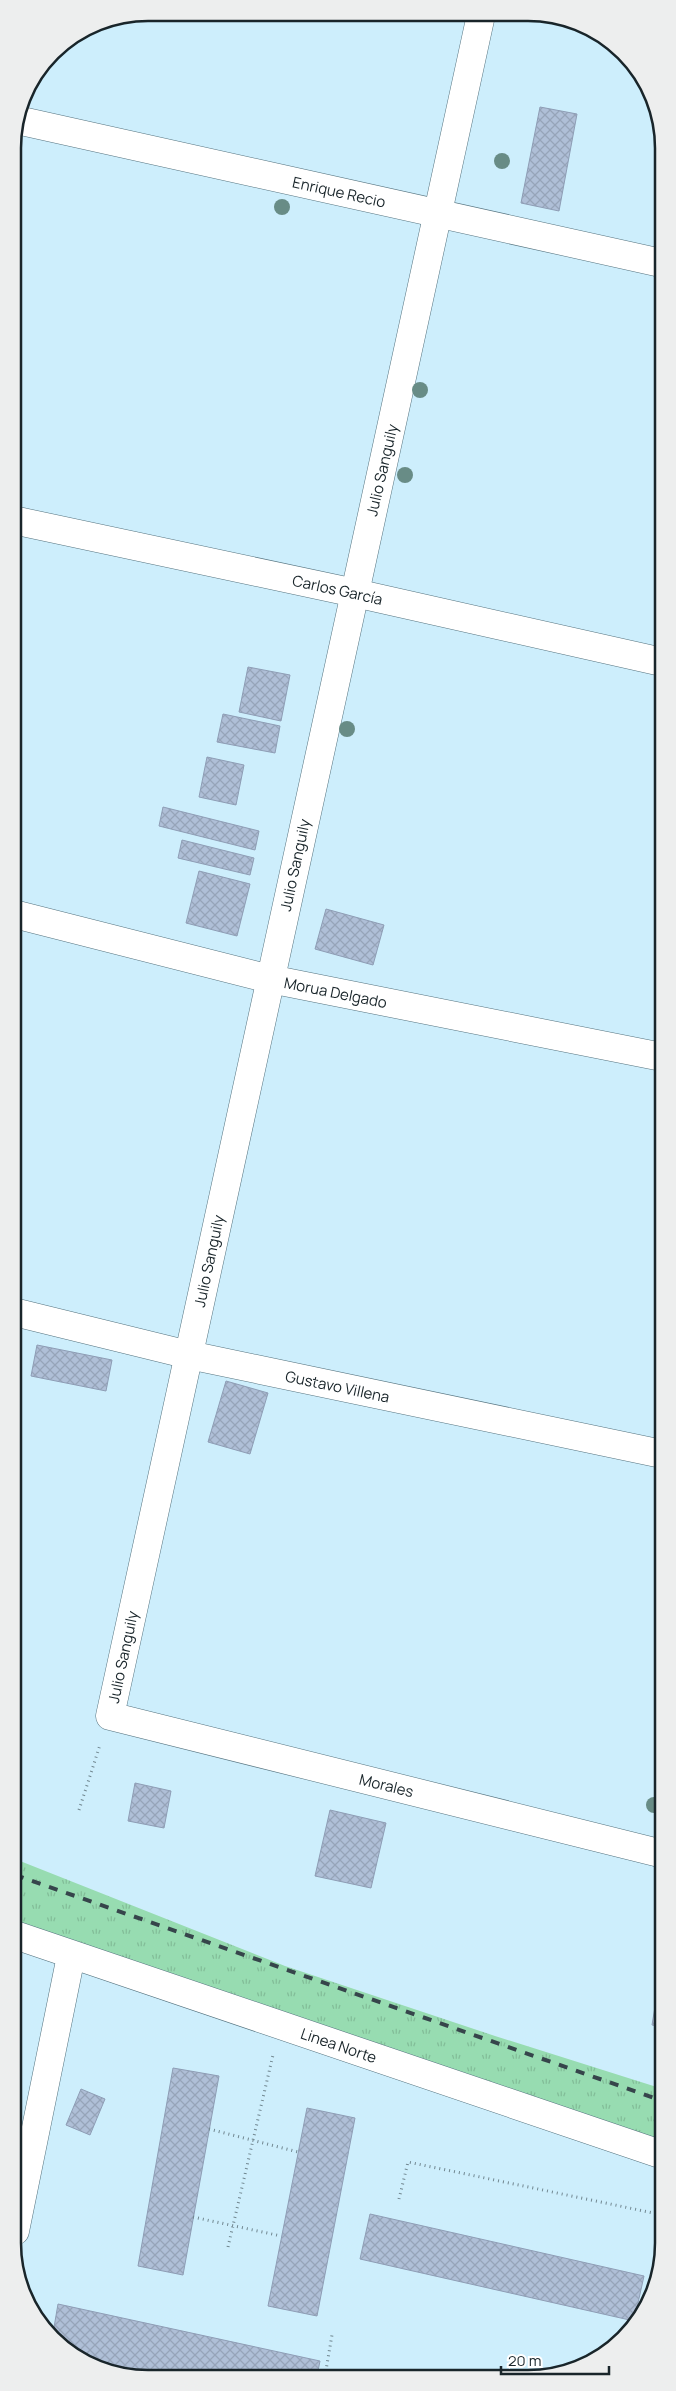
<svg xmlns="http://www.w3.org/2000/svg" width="676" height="2391" font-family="Manrope,sans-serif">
	<defs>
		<pattern id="grass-tufts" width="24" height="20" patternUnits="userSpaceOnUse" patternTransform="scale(1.25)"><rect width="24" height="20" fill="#97dcb1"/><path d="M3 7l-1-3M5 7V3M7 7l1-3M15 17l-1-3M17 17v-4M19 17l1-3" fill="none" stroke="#82bd98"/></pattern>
		<pattern id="building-cross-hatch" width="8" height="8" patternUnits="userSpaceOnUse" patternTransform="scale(1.25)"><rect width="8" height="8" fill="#afbfd7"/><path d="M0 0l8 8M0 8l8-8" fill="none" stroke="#96a4b9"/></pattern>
	</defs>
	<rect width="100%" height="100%" fill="#cdeefc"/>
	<path fill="url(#grass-tufts)" d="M15,1859L285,1966L495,2036L663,2089V2149L15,1935Z"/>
	<path fill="url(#building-cross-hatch)" stroke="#8e9db5" d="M540,107L577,114L559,211L521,203Z
		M248,667L290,675L281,721L239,712Z
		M223,714L280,726L275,753L217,742Z
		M207,757L244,765L236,805L199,797Z
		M163,807L259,831L255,850L159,826Z
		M182,840L254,858L250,875L178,858Z
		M199,871L250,884L237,936L186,923Z
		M326,909L384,925L373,965L315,949Z
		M37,1345L112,1360L106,1391L31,1376Z
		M226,1381L268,1393L250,1454L208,1442Z
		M135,1783L171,1791L164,1828L128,1821Z
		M330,1810L386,1823L371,1888L315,1876Z
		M658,1989L663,1990V2027L652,2025Z
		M173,2068L219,2076L183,2275L138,2266Z
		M81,2089L105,2099L90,2135L66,2125Z
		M307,2108L355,2118L317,2316L268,2306Z
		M370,2214L644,2276L634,2321L360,2259Z
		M58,2304L320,2361L317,2376H147L105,2367L52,2339Z"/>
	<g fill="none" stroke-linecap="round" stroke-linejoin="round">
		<g stroke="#55737f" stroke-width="29">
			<g id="minor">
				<path id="s1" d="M481,15L110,1716L663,1854"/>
				<path id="s2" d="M17,120L661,263"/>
				<path id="s3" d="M13,520L355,593L662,662"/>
				<path id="s4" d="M14,914L270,979L662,1057"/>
				<path id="s5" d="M14,1312L189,1355L662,1454"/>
				<path id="s6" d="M15,1935L663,2155"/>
				<path d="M15,2231L71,1956"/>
			</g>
		</g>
		<path stroke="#718790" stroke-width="3" stroke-dasharray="1 4" stroke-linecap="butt" d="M79,1810L100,1745
			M209,2129L298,2152
			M399,2199L408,2162L663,2215
			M193,2217L281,2236
			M228,2247L273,2055
			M325,2376L332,2335"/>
		<use href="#minor" stroke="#fff" stroke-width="28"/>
		<path stroke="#36454b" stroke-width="4" stroke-dasharray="9 9" stroke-linecap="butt" d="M15,1875L663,2101"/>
	</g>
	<g fill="#688c86">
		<circle cx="502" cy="161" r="8"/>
		<circle cx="282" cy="207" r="8"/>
		<circle cx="420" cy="390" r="8"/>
		<circle cx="405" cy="475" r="8"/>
		<circle cx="347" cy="729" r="8"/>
		<circle cx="654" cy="1805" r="8"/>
	</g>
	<g text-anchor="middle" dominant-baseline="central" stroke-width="4" stroke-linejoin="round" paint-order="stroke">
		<g font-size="15" fill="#19252a" stroke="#fff">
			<text stroke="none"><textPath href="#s2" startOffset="330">Enrique Recio</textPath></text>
			<text transform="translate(382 470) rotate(-77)">Julio Sanguily</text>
			<text stroke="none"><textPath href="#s3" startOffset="332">Carlos García</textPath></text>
			<text transform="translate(295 865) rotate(-78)">Julio Sanguily</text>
			<text stroke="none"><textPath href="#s4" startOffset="331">Morua Delgado</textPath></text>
			<text transform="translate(209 1261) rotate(-78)">Julio Sanguily</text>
			<text stroke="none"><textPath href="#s5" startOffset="332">Gustavo Villena</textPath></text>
			<text transform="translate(123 1657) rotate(-78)">Julio Sanguily</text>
			<text stroke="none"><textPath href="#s1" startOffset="2026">Morales</textPath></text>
			<text stroke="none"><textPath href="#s6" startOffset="342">Linea Norte</textPath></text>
		</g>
	</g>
	<path d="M0 0H676V2391H0ZM148 21H528A127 127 0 0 1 655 148V2243A127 127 0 0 1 528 2370H148A127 127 0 0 1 21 2243V148A127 127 0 0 1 148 21Z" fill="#edeeee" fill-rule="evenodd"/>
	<path fill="none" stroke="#19252a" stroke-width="2.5" d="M148 21H528A127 127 0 0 1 655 148V2243A127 127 0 0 1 528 2370H148A127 127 0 0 1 21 2243V148A127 127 0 0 1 148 21Z"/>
	<path d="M501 2366v8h108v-8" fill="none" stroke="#19252a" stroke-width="2.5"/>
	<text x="508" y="2366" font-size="15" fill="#19252a" stroke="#ffffff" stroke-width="4" paint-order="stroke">20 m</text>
</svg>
